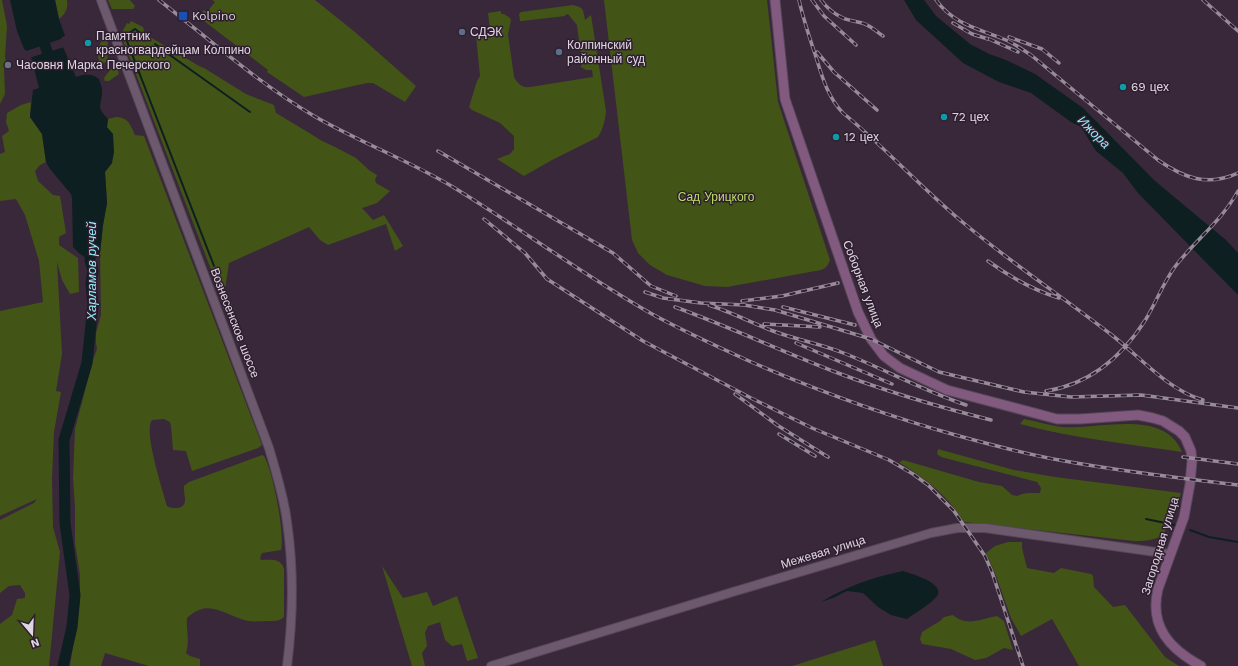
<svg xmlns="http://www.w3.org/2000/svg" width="1238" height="666" font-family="'Work Sans',sans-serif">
	<rect width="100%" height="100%" fill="#39283a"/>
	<path fill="#435417" d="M0,0H2L7,26L5,57L6,62H8L6,64L7,67L4,68L5,94L0,104Z
		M55,0H67C68,9 66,13 59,19Z
		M108,0H130L135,6L133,9H112Z
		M212,0H315L355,32L416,86L405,102L373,83H367L304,97L267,72L268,70L204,21L207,16L202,12L204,10L207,12L215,2Z
		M604,0H767L778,102L830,260C828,266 826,268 821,270L727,287L705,286L667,275L650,265L638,253L632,240Z
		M573,5C584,8 583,9 585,20L591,15L606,111C605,121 603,129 598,137L552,160L524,176L497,159L510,154L514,149V136L500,123L472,110L469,107L477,81L480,76L476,35L483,33L484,39L491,37L488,13L501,11V14H504L510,18L511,20L508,34L514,77C518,84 522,88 530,87L593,77L592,70H586L581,67V65L582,64L577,25L568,14L565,15V16L522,21H520L519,14L521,12Z
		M131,21L143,27L145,34L199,66L204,68L246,94L274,105L276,113L311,134L322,141L335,147L356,158L369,170L377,175L375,180L376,183L390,191L377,203L362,208L373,220L384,215L403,246L395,251L386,224L328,245L320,240L309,227L229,263L225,289L234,310L225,312L212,272L124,43L121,34L127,23L129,24Z
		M103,39L108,40C108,47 106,53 108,60L104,63L99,61C97,54 98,45 103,39Z
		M115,67L118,70L119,74L109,81H105L104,78L110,70Z
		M31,102L30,117L42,134L46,162L40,165L35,171L38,181L53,195L60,196L66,233L59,237V245L78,258L79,292L70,294L62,280L57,262L62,354L56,391L61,392L54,432L52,479L53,527L60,552L49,666H0V624L12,615L17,599L25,598V593L20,585L9,586L0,593V520L34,503L37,499L0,516V311L43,302L39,261L25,215L16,199L0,201V154L5,152L2,136L9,131L6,122L7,113L21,105Z
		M116,117C129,118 130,124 135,135L144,136L262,445L258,448L192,471L186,451L173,450L171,426L170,422L164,419L152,420C143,431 163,491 167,506C170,508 173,508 177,508C190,506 183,495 184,486L189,482L262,455L264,456C273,471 285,534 281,550L262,553L260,558L261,560C271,560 281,558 284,569V617C280,621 275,621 270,621C262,621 255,622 248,621C225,616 209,597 187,618C186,631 190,640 186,653L190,656L200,659V666H149L105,653L101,666H70L80,600V575L75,543V507L73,479L75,429L93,360L97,349L96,343V333L101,315L100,253L103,225L107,203L105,172L112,163L107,127L108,119Z
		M1024,419C1037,421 1050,426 1063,427C1099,430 1164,408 1182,452C1128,444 1073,438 1020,424Z
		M938,449L1014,470L1055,477L1181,493C1177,504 1169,531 1159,537C1152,541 1141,541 1134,541L964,522C948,496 925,478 900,463V462L903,460L979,482L1002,486L1012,495L1017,496C1025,492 1032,493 1040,493L1041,488L1037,482L941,457L937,454Z
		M1008,542H1022V548L1027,568L1054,573L1061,568L1091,574L1093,576L1094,587L1113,607L1125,605L1165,657L1179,666H1079L1052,619L1021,636L1011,618L995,573L986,553L995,546Z
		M382,566L403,598L427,592L433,606L457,596L478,658L467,661L462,644L452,646L445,640L440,622L428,626L425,633L427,646L422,653L425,666H412Z
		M953,615C967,627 981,619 997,616L1004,621L1013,650L1004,648L986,658L975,660L951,649L922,644L920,639L922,632L940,621L944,617Z
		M875,640L883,666H792Z"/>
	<path fill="#0d1f20" d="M10,0H55L59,19L65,36L62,37L61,39L27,51L24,49L17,31Z
		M904,0H924L936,16L970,44L989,54L1006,60L1035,74L1083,108L1155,181L1226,240L1238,253V295L1138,193L1123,173L1096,151L1081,127L1071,122L1031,93L999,82L963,63L916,20Z
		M63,47L76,77C85,74 91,73 99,79C100,83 103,88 102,92C102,106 95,106 108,119L107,127L113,134L114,152L112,163L105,172L107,203L103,225L100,253L90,260L80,254L73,247L72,198L71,194L50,169L46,162L42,134L30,117L33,90L39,88L31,57Z
		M903,571C912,574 945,583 937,596C931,604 915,613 907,619L891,615L878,607L863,593L847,591L833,598L821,602C848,586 873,577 903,571Z"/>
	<path fill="#39283a" d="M61,39L62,41L28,53L27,51Z
		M63,45L64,47L29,58L30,56Z"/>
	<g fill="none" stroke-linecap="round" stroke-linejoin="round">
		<path stroke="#0d1f20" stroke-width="2" d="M125,36L214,266
			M120,39L135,29L150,40
			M155,44L162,49
			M167,53L250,112
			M1146,519L1175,525
			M1190,530L1209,537L1238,542"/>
		<path stroke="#0d1f20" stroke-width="11" d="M40,31L52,66
			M63,666L72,627L75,595L65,523L64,440L87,363L93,305L91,283L93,271L90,260L91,245"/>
		<g stroke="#564757" stroke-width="10">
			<path id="tertiary" d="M101,0L269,448C276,472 284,497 287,522C294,570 293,619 287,666
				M491,666L736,591L931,533L957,528H985L1170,554"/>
		</g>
		<g stroke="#564757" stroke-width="11">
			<path id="secondary" d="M775,0L785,99L858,312L871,339L884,356L900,368L947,390L1057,419H1080L1138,415L1153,418L1163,421L1179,431L1185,437L1191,451L1192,461L1190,484L1184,517L1158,589C1149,627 1170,649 1201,666"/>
		</g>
		<use href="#tertiary" stroke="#6c596d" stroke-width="8"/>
		<use href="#secondary" stroke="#825a80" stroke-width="9"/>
		<g stroke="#988b99" stroke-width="3.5">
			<path id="rail" d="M159,0C209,39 258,83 314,116C359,142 408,160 453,187C520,228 583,275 652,314C683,331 716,346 749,361C818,391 887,416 959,436C992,445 1025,454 1059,460C1118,471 1178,478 1238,485
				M799,0C803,18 809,36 815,54C822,76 827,96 843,113C886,148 923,190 966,225C1013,264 1064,298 1113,336C1141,358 1168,390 1203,400
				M812,0L824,16L856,45
				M821,0C827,8 834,14 843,18C849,21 856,21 862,23C870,25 876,31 883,36
				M936,0C954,25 980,29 1006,40C1015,44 1023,50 1031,55L1158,160C1184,178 1207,187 1238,173
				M1203,0L1238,31
				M953,23L972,34L988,39
				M1009,37L1042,49L1059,63
				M989,39L1018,52
				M817,52L834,72L877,110
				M438,151L613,253L651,286L676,296
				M484,219L525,253L547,279L643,341L751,398L812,428L889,460L913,474L928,485L954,511L985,556L992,572L1023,666
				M988,261C1010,277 1033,290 1059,298
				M645,292L663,298L678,300L701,303L744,305L775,310L871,339L939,372L1024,392L1071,397L1141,395L1238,408
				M742,301L782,296L838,283
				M709,305C731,312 752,323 773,331C797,340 822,344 846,354C886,370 924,391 966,405
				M675,307C730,327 783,352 838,373C888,392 939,407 991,420
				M783,307L855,325
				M764,324L820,327
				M796,343L892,384
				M1046,391C1091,384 1122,357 1146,319C1156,302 1163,284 1174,268C1194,241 1222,221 1238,191
				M735,394L777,425L828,457
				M779,434L815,456
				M1183,457L1238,464"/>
		</g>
		<use href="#rail" stroke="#2e1e30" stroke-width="2" stroke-dasharray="6" stroke-linecap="butt"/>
	</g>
	<rect fill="#1a4fb4" stroke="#2e1e30" stroke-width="1.5" x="178" y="11" width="10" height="10" rx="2"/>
	<g fill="#5c6f8a" stroke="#2e1e30" stroke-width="1.5">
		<circle cx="462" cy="32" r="4"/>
		<circle cx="559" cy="52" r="4"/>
	</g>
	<g fill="#0f9aa8" stroke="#2e1e30" stroke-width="1.5">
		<circle cx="88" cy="43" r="4"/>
		<circle cx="1123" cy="87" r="4"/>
		<circle cx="944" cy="117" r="4"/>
		<circle cx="836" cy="137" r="4"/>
	</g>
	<circle fill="#6b7280" stroke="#2e1e30" stroke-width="1.5" cx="8" cy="65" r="4"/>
	<g text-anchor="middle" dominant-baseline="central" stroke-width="3" stroke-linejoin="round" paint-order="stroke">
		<g font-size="12" fill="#e0d6e1" stroke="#2e1e30" text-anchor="start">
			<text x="192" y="16">Kolpino</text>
			<text x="470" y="32">СДЭК</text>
			<text x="96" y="36">Памятник<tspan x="96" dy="14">красногвардейцам Колпино</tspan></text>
			<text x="567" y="45">Колпинский<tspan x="567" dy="14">районный суд</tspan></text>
			<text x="16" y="65">Часовня Марка Печерского</text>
			<text x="1131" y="87">69 цех</text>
			<text x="952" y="117">72 цех</text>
			<text x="844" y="137">12 цех</text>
		</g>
		<g font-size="12" fill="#bbde6a" stroke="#2e1e30">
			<text x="716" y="197">Сад Урицкого</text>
		</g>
		<g font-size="12" fill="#e0d6e1" stroke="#2e1e30">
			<text transform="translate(863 284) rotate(69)">Соборная улица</text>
			<text transform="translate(235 323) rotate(69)">Вознесенское шоссе</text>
			<text transform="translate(1160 546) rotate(-73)">Загородная улица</text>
			<text transform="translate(823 552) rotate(-17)">Межевая улица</text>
		</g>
		<g font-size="13" font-style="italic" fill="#93f0f8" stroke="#2e1e30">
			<text transform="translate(1094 132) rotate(45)">Ижора</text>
			<text transform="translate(91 271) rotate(-90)">Харламов ручей</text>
		</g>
	</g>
	<g transform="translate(32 634) rotate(161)" stroke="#2e1e30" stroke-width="3" paint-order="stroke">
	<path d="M0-3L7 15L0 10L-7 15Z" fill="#e0d6e1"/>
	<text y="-6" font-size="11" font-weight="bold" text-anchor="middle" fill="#e0d6e1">N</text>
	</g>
</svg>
